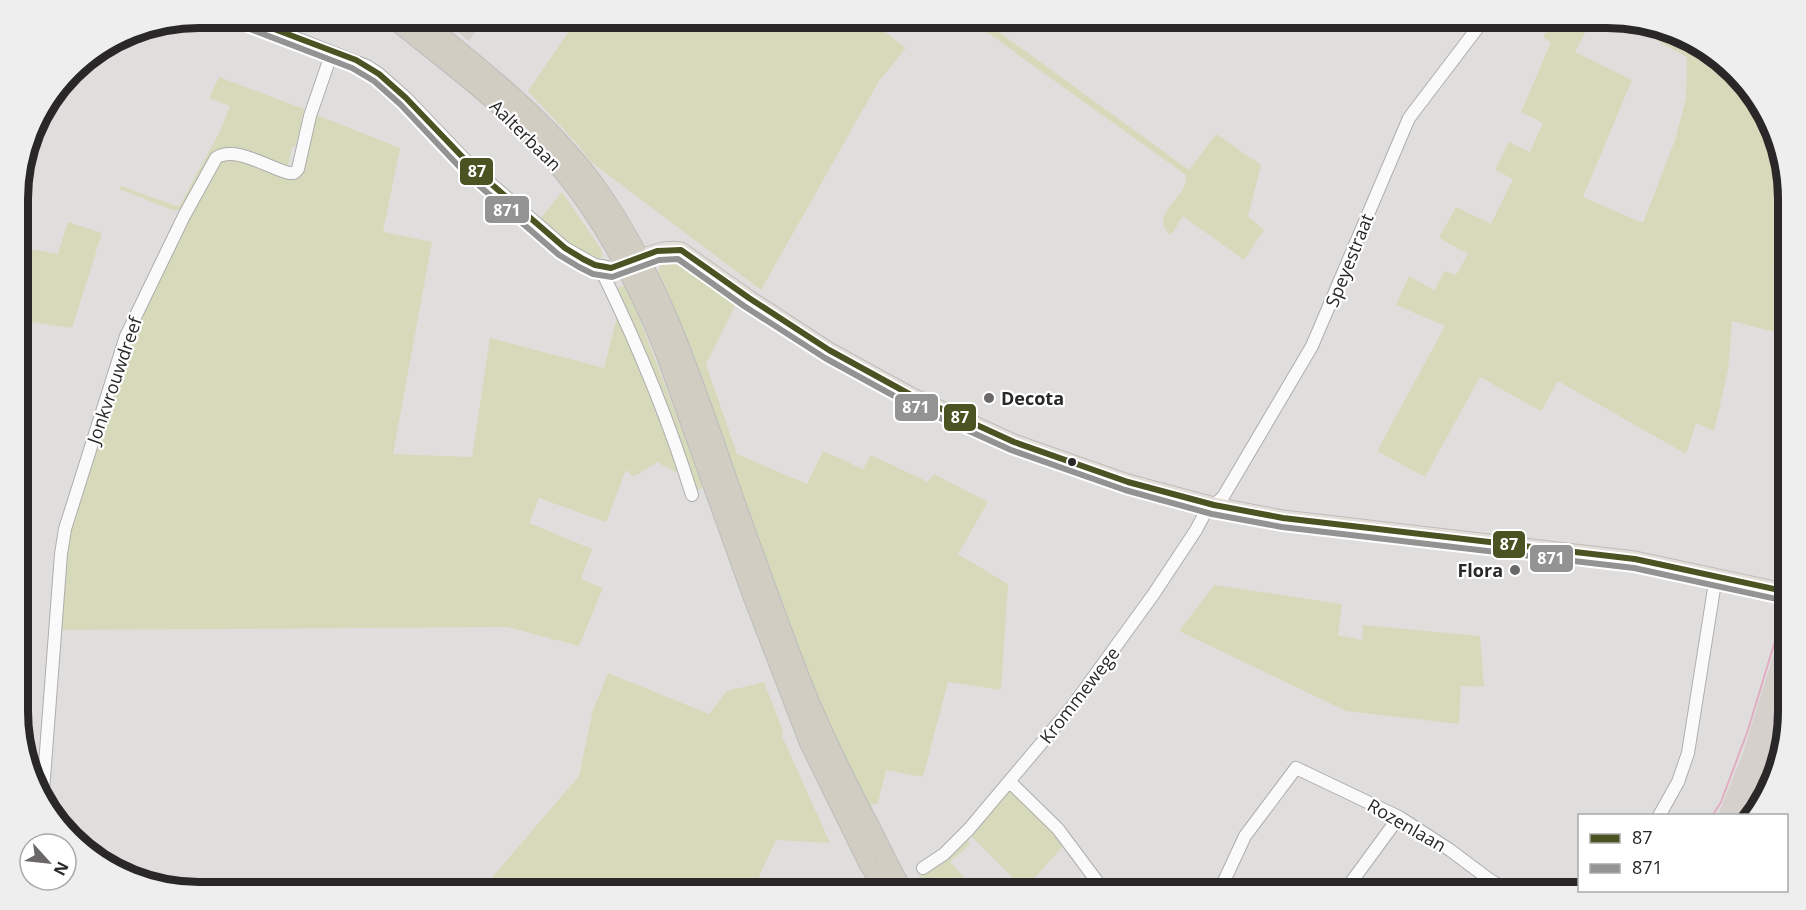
<svg xmlns="http://www.w3.org/2000/svg" width="1806" height="910" font-family="'Open Sans',sans-serif">
	<rect width="100%" height="100%" fill="#e0dedd"/>
	<path fill="#d6d0cc" d="M441,18H485L469,41Z
		M1788,607V711L1769,791L1748,815H1718L1743,753Z"/>
	<path fill="#d6daba" d="M578,18H867L906,48L879,81L761,290L590,161L579,146L528,91Z
		M967,18H980L1189,170L1216,134L1261,165L1248,216L1264,230L1244,260L1183,216L1171,235C1149,220 1180,199 1185,185C1186,183 1186,177 1186,175Z
		M1554,18H1593L1575,52L1632,80L1583,197L1643,223L1675,140L1686,98L1687,57L1623,22L1687,37L1757,98L1786,176L1783,222L1773,272L1787,278V335L1732,321L1728,370L1714,431L1696,423L1686,454L1558,381L1541,411L1480,377L1425,477L1377,451L1445,326L1396,305L1409,276L1434,290L1445,271L1456,275L1468,254L1439,238L1456,207L1491,224L1513,179L1495,170L1509,142L1530,152L1543,123L1521,112L1551,42L1543,38Z
		M219,77L304,109L296,145L292,148L287,169L222,149L215,152L184,208L180,210H172L120,189L121,186L176,206L180,205L220,131L230,106L209,98Z
		M314,114L400,148L383,232L432,242L393,454L472,457L490,338L604,368L617,316L615,291L619,287L627,286L704,487L695,491L686,469L675,472L657,462L639,474L633,476L626,470L606,522L539,498L529,523L592,549L581,579L603,588L579,646L507,627L57,630L64,554L122,356L213,168L229,157L292,178Z
		M562,192L601,249L603,257C586,266 552,230 541,218Z
		M68,222L102,233L72,328L31,322L19,338V247L58,254Z
		M667,257C690,256 709,275 727,287L723,295L735,306L706,364L737,454L807,484L823,451L863,469L871,455L928,482L934,474L988,502L958,554L1008,584L1001,690L948,682L923,777L886,770L878,803L867,806L816,694L666,288L658,272L662,261Z
		M1214,585L1342,604L1338,635L1362,640L1363,625L1480,636L1484,687L1461,686L1459,724L1346,711L1179,631Z
		M608,673L709,714L727,691L764,682L783,731L782,736L830,843L776,840L752,892H487L489,881L579,776L593,710Z
		M1009,791L1016,792L1050,828L1063,846L1022,892H1001L1014,879L970,835Z
		M965,839L970,844L950,862L978,892H914L919,877Z"/>
	<g fill="none" stroke-linecap="round" stroke-linejoin="round">
		<path stroke="#e1adc2" stroke-width="2" d="M1712,816L1721,802L1748,730L1785,608"/>
		<g stroke="#aeadad" stroke-width="14">
			<path id="minor" d="M245,18L367,66L379,74L406,98L474,169L565,248L595,265L611,268L625,264
				M603,266L605,278C639,348 669,421 692,495
				M1010,782L1058,829L1105,892
				M43,791L61,554L65,529L126,336L184,216L216,158C235,145 269,168 289,173H294L298,169L310,116L332,52
				M1659,816L1678,782L1688,753L1716,576
				M923,868L944,854L969,829L1071,708L1153,595L1196,530L1205,513L1223,497L1312,346L1409,118L1485,18
				M1219,892L1245,836L1296,768L1399,817L1450,850L1490,880L1511,892
				M1344,892L1399,817
				M1482,892L1490,880
				M1574,892L1580,887"/>
		</g>
		<g stroke="#bdbcbc" stroke-width="17">
			<path id="major" d="M630,262C647,255 662,247 681,250L749,298L829,350L911,395L1014,442L1128,482L1214,505L1283,518L1635,559L1788,592"/>
		</g>
		<g stroke="#bdbcbc" stroke-width="20">
			<path id="highway" d="M392,18C448,63 508,107 555,162C603,218 637,283 664,350L753,598L809,743L869,865L886,892
				M419,18C481,68 545,118 593,182C662,277 696,389 734,498C758,564 781,630 807,695C826,740 848,785 871,828C882,850 892,871 904,892"/>
		</g>
		<use href="#minor" stroke="#fafafa" stroke-width="12"/>
		<use href="#major" stroke="#e3dfd8" stroke-width="15"/>
		<use href="#highway" stroke="#d2cdc2" stroke-width="18"/>
		<g stroke="#fff" stroke-width="10">
			<path id="bus-1" d="M245,18L356,60L379,74L406,98L474,169L565,248L583,259L595,265L611,268L657,251L681,250L749,298L829,350L911,395L1014,442L1128,482L1214,505L1283,518L1635,559L1788,592"/>
		</g>
		<g stroke="#fff" stroke-width="10">
			<path id="bus-2" d="M242,26L352,68L374,81L400,104L468,176L559,255L579,267L593,274L612,277L659,260L678,259L744,306L825,358L907,403L1011,450L1125,490L1212,514L1282,527L1634,568L1786,601"/>
		</g>
		<use href="#bus-1" stroke="#4a5321" stroke-width="6"/>
		<use href="#bus-2" stroke="#949393" stroke-width="6"/>
	</g>
	<g fill="#696767" stroke="#fff" stroke-width="2">
		<circle cx="989" cy="398" r="6"/>
		<circle cx="1515" cy="570" r="6"/>
	</g>
	<circle fill="#292727" stroke="#fff" stroke-width="2" cx="1072" cy="462" r="5"/>
	<g text-anchor="middle" dominant-baseline="central" stroke-width="4.5" stroke-linejoin="round" paint-order="stroke">
		<g font-size="18" fill="#292727" stroke="#fff">
			<text transform="translate(526 135) rotate(45)">Aalterbaan</text>
			<text transform="translate(1349 260) rotate(-68)">Speyestraat</text>
			<text transform="translate(114 380) rotate(-71)">Jonkvrouwdreef</text>
			<text transform="translate(1079 695) rotate(-52)">Krommewege</text>
			<text transform="translate(1407 825) rotate(30)">Rozenlaan</text>
		</g>
		<g font-size="18" font-weight="bold" fill="#292727" stroke="#fff" text-anchor="start">
			<text x="1001" y="398">Decota</text>
			<text x="1503" y="570" text-anchor="end">Flora</text>
		</g>
	</g>
	<path d="M0 0H1806V910H0ZM199 28H1607A171 171 0 0 1 1778 199V711A171 171 0 0 1 1607 882H199A171 171 0 0 1 28 711V199A171 171 0 0 1 199 28Z" fill="#eee" fill-rule="evenodd"/>
	<path fill="none" stroke="#292727" stroke-width="8" d="M199 28H1607A171 171 0 0 1 1778 199V711A171 171 0 0 1 1607 882H199A171 171 0 0 1 28 711V199A171 171 0 0 1 199 28Z"/>
	<g stroke="#fff" stroke-width="2">
		<rect x="459" y="157" width="35" height="29" rx="6" fill="#4a5321"/>
		<rect x="484" y="195" width="46" height="29" rx="6" fill="#949393"/>
		<rect x="894" y="393" width="45" height="29" rx="6" fill="#949393"/>
		<rect x="943" y="403" width="34" height="29" rx="6" fill="#4a5321"/>
		<rect x="1492" y="530" width="34" height="29" rx="6" fill="#4a5321"/>
		<rect x="1529" y="544" width="45" height="29" rx="6" fill="#949393"/>
	</g>
	<g font-size="16" text-anchor="middle" font-weight="bold" fill="#fff">
		<text x="477" y="177">87</text>
		<text x="507" y="216">871</text>
		<text x="916" y="413">871</text>
		<text x="960" y="423">87</text>
		<text x="1509" y="550">87</text>
		<text x="1551" y="564">871</text>
	</g>
	<rect x="1578" y="814" width="210" height="78" fill="#ffffff" stroke="#a9a9a9" stroke-width="1.5"/>
	<rect x="1590" y="834" width="30" height="9" fill="#4a5321" stroke="#a9a9a9" stroke-width="1.5"/>
	<text x="1632" y="844" font-size="18" fill="#292727">87</text>
	<rect x="1590" y="864" width="30" height="9" fill="#949393" stroke="#a9a9a9" stroke-width="1.5"/>
	<text x="1632" y="874" font-size="18" fill="#292727">871</text>
	<g transform="translate(48 862) rotate(117)"><circle r="28" fill="#ffffff" stroke="#a9a9a9" stroke-width="1.5"/>
	<path d="M0-4.5L10 22L0 15L-10 22Z" fill="#696767"/>
	<text y="-9" font-size="16" font-weight="bold" text-anchor="middle" fill="#292727">N</text>
	</g>
</svg>
